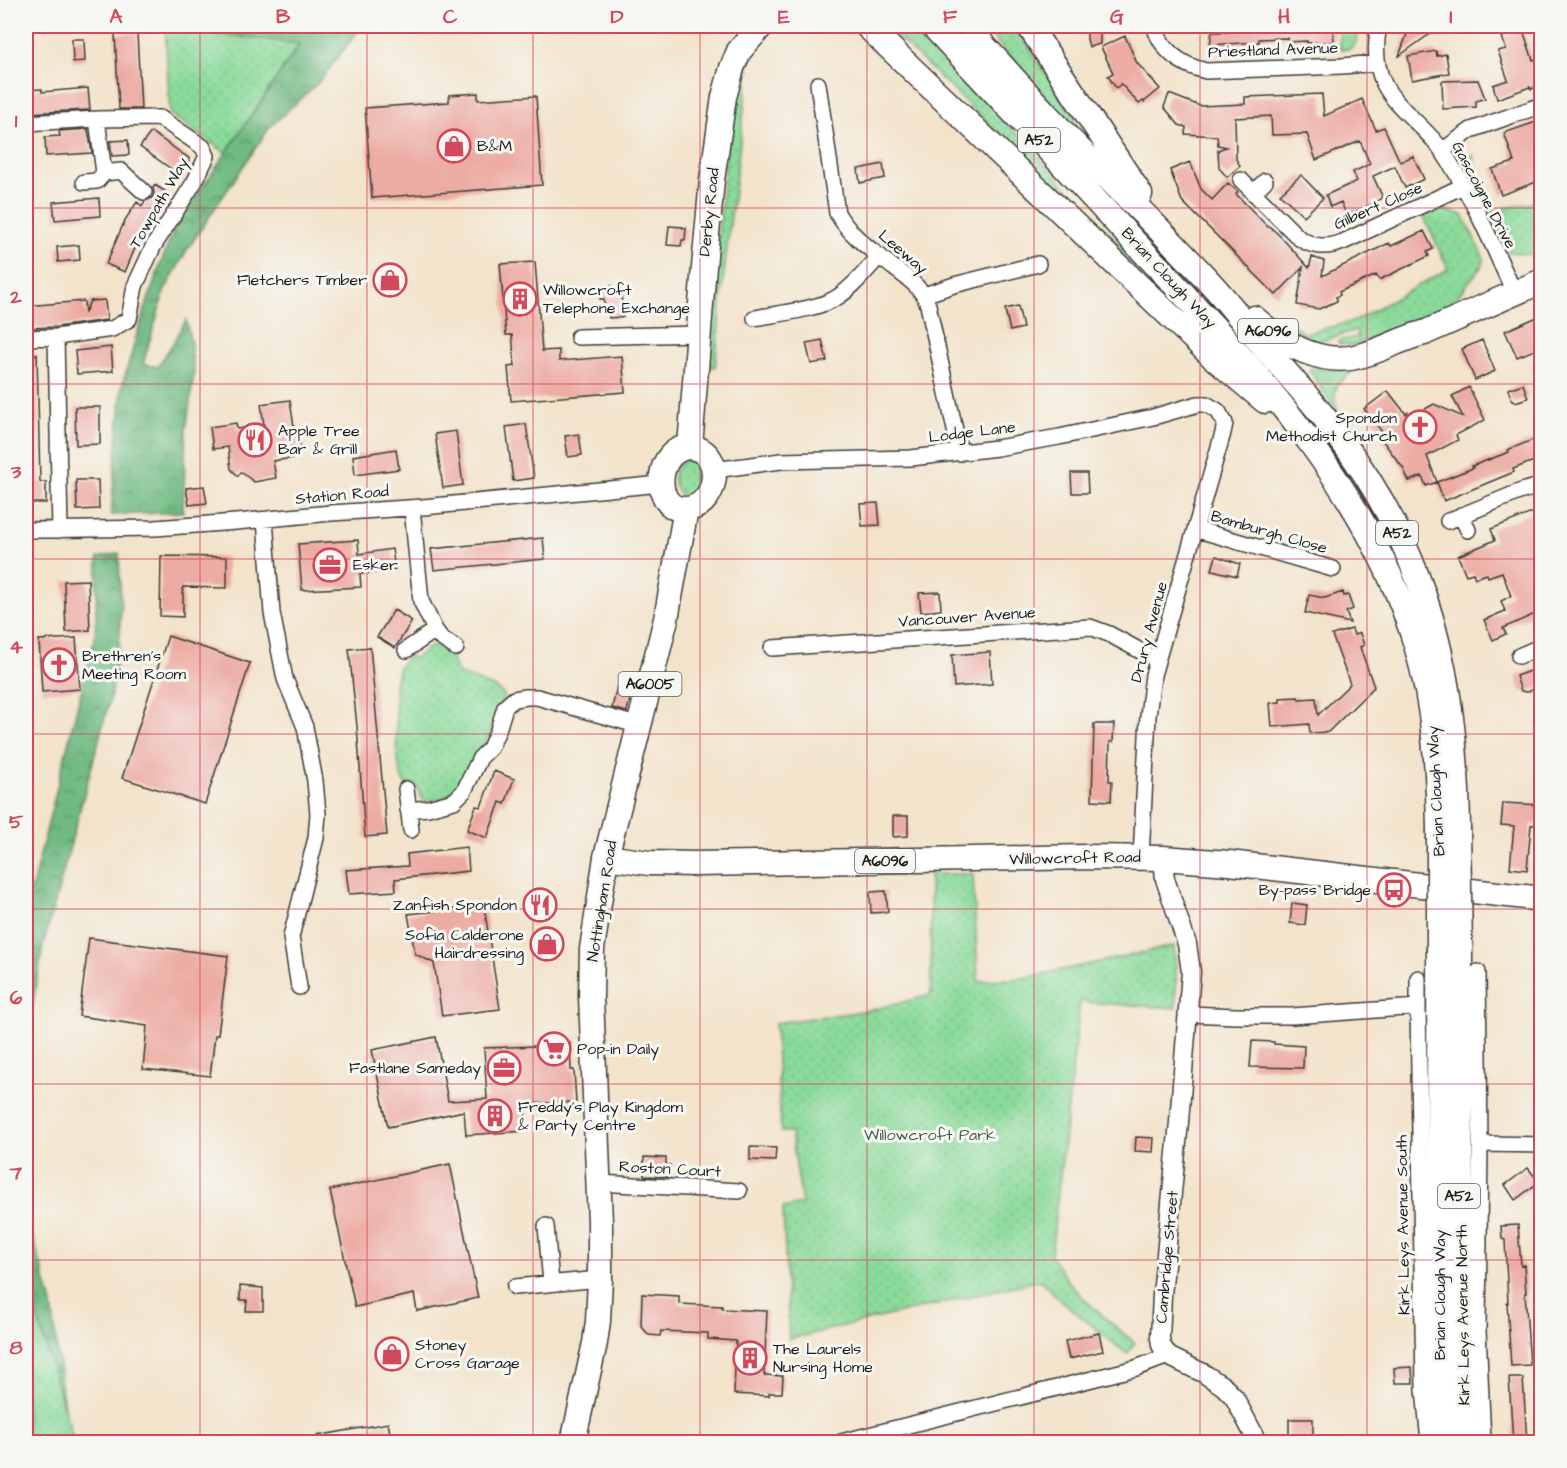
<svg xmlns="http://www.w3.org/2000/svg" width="1567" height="1468" font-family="'Architects Daughter',sans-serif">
	<defs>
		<pattern id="grass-dots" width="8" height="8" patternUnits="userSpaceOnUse" patternTransform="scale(1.5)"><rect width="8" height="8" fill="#8ada9a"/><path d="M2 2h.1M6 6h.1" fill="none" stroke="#76ba84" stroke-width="1.8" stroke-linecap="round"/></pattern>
		<pattern id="forest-crowns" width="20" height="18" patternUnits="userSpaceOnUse" patternTransform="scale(1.5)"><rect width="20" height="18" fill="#6fba82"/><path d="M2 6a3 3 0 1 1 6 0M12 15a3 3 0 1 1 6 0" fill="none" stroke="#5a966a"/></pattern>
	</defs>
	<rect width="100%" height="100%" fill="#f6f6f2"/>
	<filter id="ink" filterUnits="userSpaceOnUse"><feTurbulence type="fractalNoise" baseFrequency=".0167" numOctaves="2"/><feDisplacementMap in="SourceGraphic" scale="12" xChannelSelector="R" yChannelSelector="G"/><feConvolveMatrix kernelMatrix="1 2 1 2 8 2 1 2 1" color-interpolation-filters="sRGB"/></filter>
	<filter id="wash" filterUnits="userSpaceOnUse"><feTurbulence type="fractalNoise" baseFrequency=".008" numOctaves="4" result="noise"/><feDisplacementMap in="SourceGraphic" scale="24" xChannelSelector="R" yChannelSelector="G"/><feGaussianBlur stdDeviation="1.35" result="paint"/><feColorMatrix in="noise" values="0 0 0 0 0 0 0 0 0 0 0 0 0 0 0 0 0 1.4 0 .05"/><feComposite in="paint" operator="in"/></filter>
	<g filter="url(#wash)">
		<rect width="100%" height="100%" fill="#f3e3cb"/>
		<path fill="url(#grass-dots)" stroke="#537b5b" stroke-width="1.5" d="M165,26L300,43L226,153L170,114Z
			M886,26H916L1184,313L1178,308L1090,225L1092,222Z
			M1009,26H1015L1076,119L1074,123H1070L987,31L1004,34L1009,32L1010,29Z
			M1339,26H1359C1358,36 1358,42 1350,49H1340Z
			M749,68L724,273L715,367L705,366L729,126L736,94L745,69Z
			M1473,155L1484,208L1481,209L1456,160Z
			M1541,201V256L1509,252L1490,211Z
			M1438,208L1463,215L1484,259L1481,267L1447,309L1352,346L1339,344L1338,341L1358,337L1356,330L1319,342C1306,342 1296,334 1285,327L1291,322L1303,334L1355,321L1448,269L1423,215Z
			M1360,367C1337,379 1328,392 1340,416L1309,370L1311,368L1329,370Z
			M690,458L701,463L703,478L697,492C672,506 668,472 681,462C684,460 687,459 690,458Z
			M438,645L450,652L454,665L459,674L496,688L505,696L497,708L492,731L459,787L448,796L433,801L424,800L420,796L417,785H406L402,779L397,757L395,685L399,667L407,657L411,656L414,659L431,646Z
			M930,874H973L978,981L1024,978L1174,946L1176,970V1008L1080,1002L1051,1254C1066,1287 1107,1320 1135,1343L1127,1354L1064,1303L1040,1280L789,1339L783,1208L802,1204L791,1132H781L775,1023L871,1010L931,995Z
			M26,1278L74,1442H26Z"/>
		<path fill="url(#forest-crowns)" stroke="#466b4f" stroke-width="1.5" d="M158,26H362L319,82L269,128L187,250L164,292L143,364L157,367L170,348L186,320L191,343L194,374L186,431L183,512L111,515L122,386L138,331L159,268L174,229L300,44Z
			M119,553L121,607L119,652L111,695L43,946L26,1043V891H31L95,636L98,558Z
			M26,1197L31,1230L52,1304L64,1408L26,1278Z"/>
		<g id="blocks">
			<path fill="#ecaba3" d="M1228,26H1333L1334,42L1307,43V41L1288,42V38L1259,39V42L1210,45L1212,32H1228Z
				M1410,26H1441L1399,56L1406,37Z
				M1087,29H1100V44L1089,47L1087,39Z
				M1523,30L1533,60L1542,57V85L1531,89L1530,87L1497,99L1493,85L1508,80L1498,51L1506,49L1502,37Z
				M137,33L141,109H119L115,34Z
				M1125,36L1137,63L1160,89L1144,102L1143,101L1139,104L1121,84L1116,88L1108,76L1113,73L1101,47Z
				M72,39H84L85,61L73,62Z
				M1436,51L1437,56L1446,54L1449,73L1412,80L1408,56Z
				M1478,80L1485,98L1476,101V107L1443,109L1442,81Z
				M88,88L90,110L26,113V90L42,89V92Z
				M478,93V100L536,96L542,185L372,198L365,108L449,102V95Z
				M1169,94L1200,106L1245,104V97L1322,94L1324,116L1362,99L1376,130L1384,127L1400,162L1413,156L1424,179L1405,188L1395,166L1373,176L1383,198L1347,216L1341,202L1330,207L1326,195L1357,181L1353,172L1370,164L1360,141L1316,160L1307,134L1272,135L1271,116L1235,118L1236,159L1240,166L1227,177L1219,168L1218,150L1226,147L1218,145L1217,136L1185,134L1186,127L1179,125L1164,107Z
				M1536,122L1542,136V180L1501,195L1492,169L1514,162L1504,133Z
				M88,129L92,153L46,156L45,137L60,136L59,131Z
				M151,132L190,159L180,175L140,147Z
				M128,140L129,155L112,156L110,141Z
				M1190,162L1201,189L1212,200L1228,183L1238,192L1236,194L1268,227L1269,226L1280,236L1309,268L1312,257L1324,261L1322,276L1389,243L1391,246L1424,231L1433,249L1427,252L1429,256L1379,280L1376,275L1339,292L1340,295L1336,297L1337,301L1319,309L1297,305L1303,267L1276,295L1182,201L1170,170Z
				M883,164L885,178L860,183L858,169Z
				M1301,175L1323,198L1304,216L1280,194Z
				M155,185L166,192L152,214L155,215L142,232L125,272L106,264L125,220L137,202L142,206L145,201L152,198L154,194L153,188Z
				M99,198L100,216L55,220L53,202Z
				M669,226L683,227V228H686L685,240H682L681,246L667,245Z
				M79,245L80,260L58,262L57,247Z
				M535,262L542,351L559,350V361L622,356L625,392L511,401L508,367L515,366L512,335H506L500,264Z
				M612,286L613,295L621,294L623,317L609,318L608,311L605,312L604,299H600L599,287Z
				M105,300L107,320L57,327L26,328V306L84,301L85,312L90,301Z
				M1018,306L1023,328L1010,331L1005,309Z
				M1542,315V347L1517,357L1505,331Z
				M822,340L827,361L811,364L806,343Z
				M1482,340L1495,371L1475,380L1462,349Z
				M111,347L113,371L77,374L75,351Z
				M37,354L40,482H46V503H27V472H26V355Z
				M1523,384L1528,398L1515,402L1514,400L1512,401L1508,389Z
				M1469,387L1485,420L1456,435L1458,440L1427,456L1437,482L1426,486L1422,476L1409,481L1403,468L1379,436L1383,433L1364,409L1388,391L1406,414L1408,412L1420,428L1425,409L1434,404L1463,417L1452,396Z
				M290,400L295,434L298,433L300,446L291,447L293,458L273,461L276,478L254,482L241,472L238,476L231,469L228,447L213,449L210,427L236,423L237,429L264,425L261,404Z
				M75,407H100V444L76,445Z
				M526,424L534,478L513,481L506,427Z
				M456,431L463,485L443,488L435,434Z
				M579,434L582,455L568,457L565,436Z
				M1542,436V458L1513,469L1514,472L1444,501L1437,482L1473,468L1472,466L1509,452L1508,450Z
				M396,449L399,469L355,475L353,456Z
				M1071,473H1087L1088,493H1072Z
				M76,480H98L99,509L77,510Z
				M204,486L207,503L189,505L186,488Z
				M878,503L880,525L862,526L860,504Z
				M1542,509V611L1503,628L1506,634L1493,640L1484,620L1505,611L1501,601L1511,596L1502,572L1488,577L1487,574L1475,578L1473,573L1466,575L1458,556L1495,540L1491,529Z
				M543,538L545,559L434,570L431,549Z
				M358,540L359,554L392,549L395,569L360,574L361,587L302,590L298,544Z
				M161,556L227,557V588L183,587V617L160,616Z
				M1216,556L1240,564L1237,576L1212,570Z
				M88,580L90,630L66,632L64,581Z
				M940,592L941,610L921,612L919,593Z
				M1343,592L1344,596L1348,595L1353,609L1346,612L1350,623L1305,613L1309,595L1325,598Z
				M394,610L412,621L395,648L377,637Z
				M1352,629L1354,635L1360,633L1364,645L1360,647L1374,687L1328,732L1310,733L1309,724L1272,727L1270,703L1280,702V698L1298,697L1299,699L1316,698L1318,715L1350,684L1332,635Z
				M168,636L250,663L205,804L122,778Z
				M76,638L80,689L42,692L39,640Z
				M370,647L387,835L365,837L357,726L349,649Z
				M990,652L992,684L954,687L952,655Z
				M1535,669L1536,672L1542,670V686L1527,692L1521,691L1516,676Z
				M617,686L632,689L627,712L612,708Z
				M1094,724H1114L1113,742H1110L1109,781H1112L1111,801L1092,800Z
				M494,771L514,779L505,804L500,802L487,838L467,830L476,806L481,807Z
				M1503,803L1542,805V824L1531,825L1527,870L1510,868L1514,826L1501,825Z
				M893,816H908V836L893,837Z
				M467,847L469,871L395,879L396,891L349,894L346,870L408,866L407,854Z
				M886,891L888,912L871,913L870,892Z
				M1292,903L1307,905L1305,925L1290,923Z
				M484,906L500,1009L442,1016L434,963L415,954L408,914Z
				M89,938L228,956L218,1035H215L210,1076L143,1069L147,1026L79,1016Z
				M436,1037L448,1101L487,1099L484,1048L538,1046V1039L563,1038V1043H570L571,1070H574L576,1102L525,1104L526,1131L466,1135L464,1111L388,1127L372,1050Z
				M1252,1041L1274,1042V1044L1304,1046L1303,1068L1250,1067Z
				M1136,1137L1154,1138L1153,1152L1135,1151Z
				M750,1147L776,1148L775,1161L750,1160Z
				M644,1157L666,1158V1165H670V1177L644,1176Z
				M450,1164L478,1298L417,1311L414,1294L355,1307L330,1190Z
				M1528,1168L1539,1182L1515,1200L1505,1185Z
				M1518,1225L1521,1266L1524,1265L1526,1293H1525L1530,1365L1511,1366L1507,1303H1508L1505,1240L1502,1239L1501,1226Z
				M240,1286L263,1288V1311H246L247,1300H240Z
				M642,1294L679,1296V1304L722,1306V1309L767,1311L764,1375L783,1376L782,1393H769V1396L734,1394L736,1341L708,1339V1333L661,1331L660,1336L649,1335L641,1326Z
				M1099,1333L1103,1351L1069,1359L1065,1341Z
				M1412,1367L1413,1383H1395L1394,1368Z
				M1509,1378H1523L1527,1443H1513Z
				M1289,1419H1313V1443H1289Z
				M388,1423L392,1443H317V1436Z"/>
		</g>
	</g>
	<g filter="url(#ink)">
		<use href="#blocks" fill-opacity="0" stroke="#3c3a36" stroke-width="1.5"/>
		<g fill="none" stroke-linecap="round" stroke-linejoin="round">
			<g stroke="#3c3a36" stroke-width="18">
				<path id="minor" d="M1154,26C1162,51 1180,65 1206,71L1342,66L1377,63
					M1379,26C1375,45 1375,65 1384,84C1396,108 1425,127 1441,149C1471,193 1492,244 1514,292
					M818,84L837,213C850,236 874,252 894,268C907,278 923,288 928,305L960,453
					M26,123L97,119L160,118L203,147L207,156L195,181L153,247L135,286L129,319L112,329L56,337L26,338
					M1442,151L1471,130L1542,105
					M104,173L121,171L144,192
					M1241,180L1299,238C1314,248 1327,248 1343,242L1463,186
					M84,182L97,181L104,173L97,119
					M1253,193L1265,181
					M924,295L954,285L1038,264
					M755,318C776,314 819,309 836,298C853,288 866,270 880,256
					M56,337L60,530
					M578,337L698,334
					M714,470L781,461L911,458L997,448L1059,437L1153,417L1198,404H1206L1218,411L1225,423L1223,433L1153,675L1148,716L1141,858
					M412,508L421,601L435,630L441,638L456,648
					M1461,515L1468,530
					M265,520L272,613L285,679L305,727L315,781L318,814L316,838L291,937L299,987
					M1448,521L1519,492L1542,485
					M1195,529L1333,569
					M26,530L155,528L236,522L331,513L423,507L661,484
					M772,648L1090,627L1109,634L1157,660
					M406,650L435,630
					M1519,656L1542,646
					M406,789L411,830
					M408,810L428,808L454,801L464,791L480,758L490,748L498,730L505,707L514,699L526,697H537L640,726
					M1478,972L1480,1144L1478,1330L1483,1442
					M1418,978V1007
					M1188,1014L1236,1016H1292L1418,1007L1424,1389L1429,1442
					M1480,1144L1542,1145
					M599,1183L739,1191
					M546,1226L551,1283
					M515,1287L600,1279
					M841,1442L1136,1368L1168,1356"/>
			</g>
			<g stroke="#3c3a36" stroke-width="21">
				<path id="tertiary" d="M1163,858L1165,879L1187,944L1191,972L1179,1122L1162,1295L1160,1338L1161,1345L1168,1356L1203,1373L1223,1386L1234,1397L1253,1433L1256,1442"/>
			</g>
			<g stroke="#3c3a36" stroke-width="27">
				<path id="primary" d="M1424,333L1542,281
					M690,447L703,278L712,180L724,97L732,68L739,51L761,26
					M690,447C729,452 716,512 682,509C652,507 655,448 690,447Z
					M606,857L649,863L695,864L1087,857L1163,858L1229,863L1542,899
					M573,1442L595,1343L598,1321L600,1279V1222L591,996L592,949L606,857L666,619L686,509"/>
			</g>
			<g stroke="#3c3a36" stroke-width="27">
				<path id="trunk" d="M867,26L1214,358L1265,401
					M933,26C1002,101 1072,175 1141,249C1251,365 1369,488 1416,645C1434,706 1438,767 1439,830
					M966,26C1005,69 1044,113 1085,155C1129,199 1173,242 1215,288C1232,307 1248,328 1265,348C1289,376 1315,404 1337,434C1370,478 1399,527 1418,579C1448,659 1457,743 1458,828
					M1029,26L1140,194
					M1254,318C1283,344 1323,368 1363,355C1385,349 1402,338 1424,333
					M1460,949V1353L1464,1442
					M1439,951C1440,1115 1437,1279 1444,1442"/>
			</g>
			<use href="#minor" stroke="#fff" stroke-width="15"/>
			<use href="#tertiary" stroke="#fff" stroke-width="18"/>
			<use href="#primary" stroke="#fff" stroke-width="24"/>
			<use href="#trunk" stroke="#fff" stroke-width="24"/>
			<g stroke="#3c3a36" stroke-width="27" stroke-linecap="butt">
				<path id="trunk-bridge" d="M1458,828L1460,949
					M1439,830V951"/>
			</g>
			<use href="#trunk-bridge" stroke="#fff" stroke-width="24"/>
		</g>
	</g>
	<path fill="none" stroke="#d1495b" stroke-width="1.5" stroke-opacity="0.55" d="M200,26V1442M367,26V1442M533,26V1442M700,26V1442M867,26V1442M1034,26V1442M1200,26V1442M1367,26V1442M26,208H1542M26,384H1542M26,559H1542M26,734H1542M26,909H1542M26,1084H1542M26,1260H1542"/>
	<defs>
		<g id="shop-ring" transform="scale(1.725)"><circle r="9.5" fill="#f6f6f2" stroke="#d1495b" stroke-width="1.5"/><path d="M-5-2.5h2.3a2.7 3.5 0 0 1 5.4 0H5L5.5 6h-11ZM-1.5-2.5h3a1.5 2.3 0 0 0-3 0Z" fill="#d1495b"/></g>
		<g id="building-ring" transform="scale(1.725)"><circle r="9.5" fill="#f6f6f2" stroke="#d1495b" stroke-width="1.5"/><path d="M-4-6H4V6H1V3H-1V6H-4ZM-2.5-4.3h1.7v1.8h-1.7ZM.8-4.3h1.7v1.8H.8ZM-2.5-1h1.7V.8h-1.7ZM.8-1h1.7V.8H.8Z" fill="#d1495b"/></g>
		<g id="church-ring" transform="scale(1.725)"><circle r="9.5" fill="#f6f6f2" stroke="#d1495b" stroke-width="1.5"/><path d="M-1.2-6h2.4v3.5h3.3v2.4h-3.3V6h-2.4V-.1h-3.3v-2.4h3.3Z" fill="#d1495b"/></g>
		<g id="restaurant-ring" transform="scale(1.725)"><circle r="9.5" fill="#f6f6f2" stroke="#d1495b" stroke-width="1.5"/><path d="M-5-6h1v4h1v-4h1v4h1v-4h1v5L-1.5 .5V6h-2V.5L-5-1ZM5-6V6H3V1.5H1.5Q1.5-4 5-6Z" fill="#d1495b"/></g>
		<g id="office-ring" transform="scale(1.725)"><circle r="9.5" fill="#f6f6f2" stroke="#d1495b" stroke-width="1.5"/><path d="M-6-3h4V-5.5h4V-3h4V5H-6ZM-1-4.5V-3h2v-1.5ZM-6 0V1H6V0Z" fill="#d1495b"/></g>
		<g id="bus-ring" transform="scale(1.725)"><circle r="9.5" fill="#f6f6f2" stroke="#d1495b" stroke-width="1.5"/><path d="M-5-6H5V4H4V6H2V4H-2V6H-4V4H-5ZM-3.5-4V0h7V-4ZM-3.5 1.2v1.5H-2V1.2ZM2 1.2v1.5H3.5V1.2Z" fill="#d1495b"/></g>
		<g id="supermarket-ring" transform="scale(1.725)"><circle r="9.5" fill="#f6f6f2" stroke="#d1495b" stroke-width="1.5"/><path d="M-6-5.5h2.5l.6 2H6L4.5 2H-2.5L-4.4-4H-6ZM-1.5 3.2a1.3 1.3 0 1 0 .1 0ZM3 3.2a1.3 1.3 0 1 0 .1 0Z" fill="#d1495b"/></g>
	</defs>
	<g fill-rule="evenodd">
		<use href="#shop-ring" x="454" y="146"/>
		<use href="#shop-ring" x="390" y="280"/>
		<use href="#building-ring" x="520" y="299"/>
		<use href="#church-ring" x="1420" y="427"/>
		<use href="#restaurant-ring" x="255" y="440"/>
		<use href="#office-ring" x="330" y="565"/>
		<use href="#church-ring" x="59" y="665"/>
		<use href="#bus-ring" x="1394" y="890"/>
		<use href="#restaurant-ring" x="540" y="905"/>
		<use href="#shop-ring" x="547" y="944"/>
		<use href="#supermarket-ring" x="554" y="1049"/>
		<use href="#office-ring" x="504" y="1068"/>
		<use href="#building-ring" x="495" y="1116"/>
		<use href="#shop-ring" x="392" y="1354"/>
		<use href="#building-ring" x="750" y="1358"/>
	</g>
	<g text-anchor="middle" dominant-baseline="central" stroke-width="6" stroke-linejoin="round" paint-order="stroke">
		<g fill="#f6f6f2" stroke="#5d5d5c" stroke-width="1.5">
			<rect x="1018" y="128" width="42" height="24" rx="4.5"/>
			<rect x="1238" y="319" width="60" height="24" rx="4.5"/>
			<rect x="1376" y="521" width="42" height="24" rx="4.5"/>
			<rect x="618.5" y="672" width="63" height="24" rx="4.5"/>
			<rect x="855" y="849" width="60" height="24" rx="4.5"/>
			<rect x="1438" y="1184" width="42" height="24" rx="4.5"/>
		</g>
		<g font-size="15" font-weight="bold" fill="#1c1c1c">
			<text x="1039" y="140">A52</text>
			<text x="1268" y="331">A6096</text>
			<text x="1397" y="533">A52</text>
			<text x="650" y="684">A6005</text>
			<text x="885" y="861">A6096</text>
			<text x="1459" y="1196">A52</text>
		</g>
		<g font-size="16" fill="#1c1c1c" stroke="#f6f6f2">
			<text transform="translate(1273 50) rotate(-2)">Priestland Avenue</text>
			<text transform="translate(1484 195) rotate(62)">Gascoigne Drive</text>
			<text transform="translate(159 203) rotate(-60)">Towpath Way</text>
			<text transform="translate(1378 206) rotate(-24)">Gilbert Close</text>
			<text transform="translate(709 212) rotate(-84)">Derby Road</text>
			<text transform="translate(903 252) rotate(40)">Leeway</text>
			<text transform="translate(1169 278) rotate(47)">Brian Clough Way</text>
			<text transform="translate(972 432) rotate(-7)">Lodge Lane</text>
			<text transform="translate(342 495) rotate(-5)">Station Road</text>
			<text transform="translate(1269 532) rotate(16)">Bamburgh Close</text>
			<text transform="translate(967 617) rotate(-4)">Vancouver Avenue</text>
			<text transform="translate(1149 632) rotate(-75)">Drury Avenue</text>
			<text transform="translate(1436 791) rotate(-93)">Brian Clough Way</text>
			<text transform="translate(1075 858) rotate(-1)">Willowcroft Road</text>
			<text transform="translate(602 901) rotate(-81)">Nottingham Road</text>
			<text transform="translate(670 1169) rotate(3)">Roston Court</text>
			<text transform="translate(1403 1225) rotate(-91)">Kirk Leys Avenue South</text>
			<text transform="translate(1167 1257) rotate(-85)">Cambridge Street</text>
			<text transform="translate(1440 1295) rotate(-90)">Brian Clough Way</text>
			<text transform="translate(1463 1315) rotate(-91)">Kirk Leys Avenue North</text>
		</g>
		<g font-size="16" fill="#1c1c1c" stroke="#f6f6f2" text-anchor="start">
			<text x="477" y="146">B&amp;M</text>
			<text x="367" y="280" text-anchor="end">Fletchers Timber</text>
			<text x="543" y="290">Willowcroft<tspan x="543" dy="18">Telephone Exchange</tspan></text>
			<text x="1397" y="418" text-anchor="end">Spondon<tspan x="1397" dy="18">Methodist Church</tspan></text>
			<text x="278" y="431">Apple Tree<tspan x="278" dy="18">Bar &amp; Grill</tspan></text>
			<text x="353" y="565">Esker</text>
			<text x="82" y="656">Brethren's<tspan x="82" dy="18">Meeting Room</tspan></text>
			<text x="1371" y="890" text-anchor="end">By-pass Bridge</text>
			<text x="517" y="905" text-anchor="end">Zanfish Spondon</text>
			<text x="524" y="935" text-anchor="end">Sofia Calderone<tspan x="524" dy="18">Hairdressing</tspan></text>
			<text x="577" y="1049">Pop-in Daily</text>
			<text x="481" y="1068" text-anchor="end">Fastlane Sameday</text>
			<text x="518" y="1107">Freddy's Play Kingdom<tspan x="518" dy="18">&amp; Party Centre</tspan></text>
			<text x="415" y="1345">Stoney<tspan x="415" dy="18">Cross Garage</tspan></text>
			<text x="773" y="1349">The Laurels<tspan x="773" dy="18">Nursing Home</tspan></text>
		</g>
		<g font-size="16" fill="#425e48" stroke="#f6f6f2">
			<text x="930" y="1135">Willowcroft Park</text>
		</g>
	</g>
	<rect width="1567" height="1468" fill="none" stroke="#f6f6f2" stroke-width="66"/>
	<rect x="33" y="33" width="1501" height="1402" fill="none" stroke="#d1495b" stroke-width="2"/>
	<g font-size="20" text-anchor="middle" font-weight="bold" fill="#d1495b">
		<text x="116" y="23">A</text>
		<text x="283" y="23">B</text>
		<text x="450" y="23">C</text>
		<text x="617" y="23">D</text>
		<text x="784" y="23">E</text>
		<text x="950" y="23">F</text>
		<text x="1117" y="23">G</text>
		<text x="1284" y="23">H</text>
		<text x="1451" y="23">I</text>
		<text x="16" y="127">1</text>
		<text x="16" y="303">2</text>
		<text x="16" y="478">3</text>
		<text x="16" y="653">4</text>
		<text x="16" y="828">5</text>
		<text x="16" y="1004">6</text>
		<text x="16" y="1179">7</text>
		<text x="16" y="1354">8</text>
	</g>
</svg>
